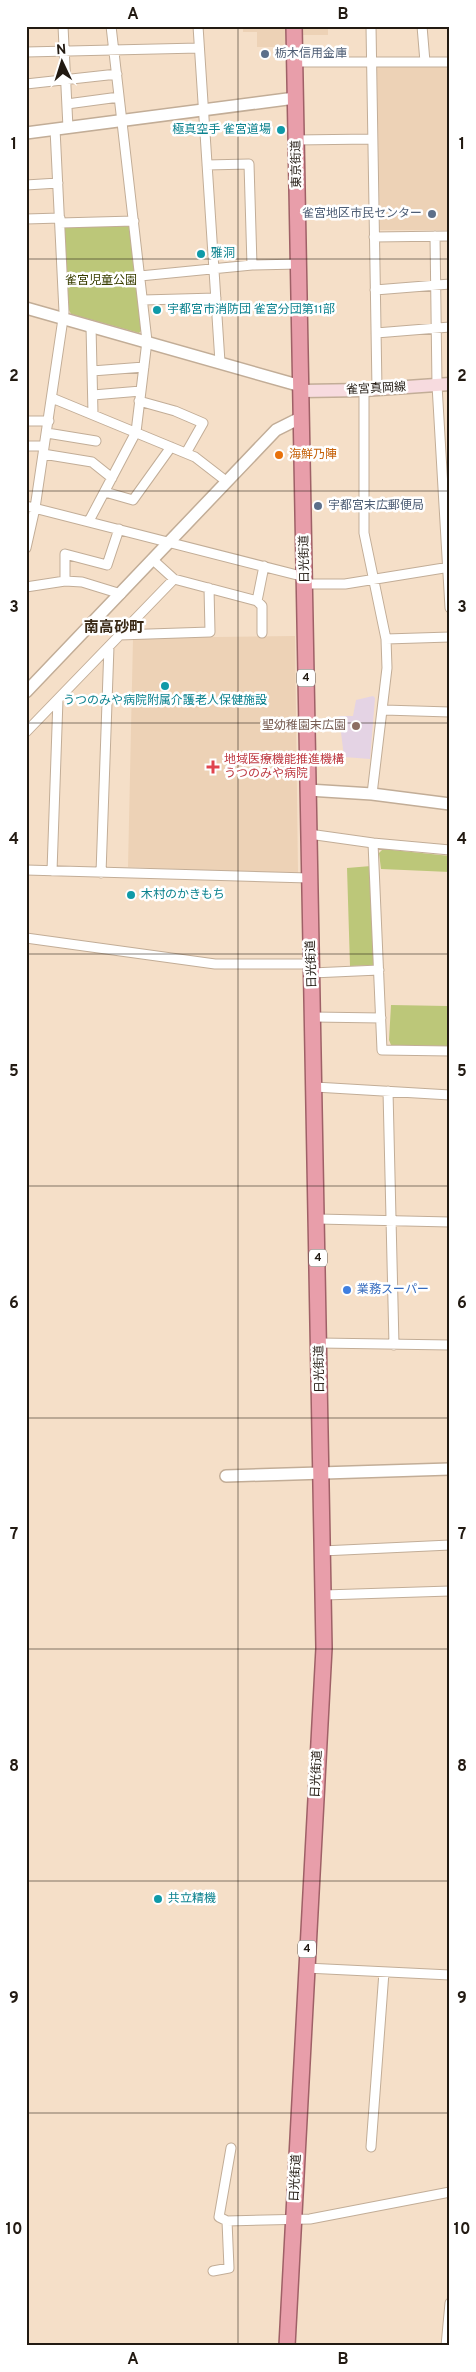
<svg xmlns="http://www.w3.org/2000/svg" width="476" height="2372" font-family="Overpass,'Noto Sans JP',sans-serif">
	<rect width="100%" height="100%" fill="#f5dfc8"/>
	<path fill="#edd2b6" d="M243,26H285L286,47H257V32H243Z
		M302,26H328V35H302Z
		M377,67H450V230H380Z
		M295,636L298,872L296,874L128,867L133,638Z"/>
	<path fill="#e4d3e4" d="M373,696L375,698L370,759L344,757L339,716H353L356,700Z"/>
	<path fill="#bcc779" d="M130,225L141,331L139,333L71,314L69,310L63,227Z
		M383,849L450,856V872L381,869L379,853Z
		M371,866L377,965L350,966L347,868Z
		M391,1005L447,1006V1046L391,1045L389,1040Z"/>
	<g fill="none" stroke-linecap="round" stroke-linejoin="round">
		<g stroke="#c2ad97" stroke-width="11">
			<path id="minor" d="M63,26L68,128
				M198,26L220,362
				M371,26L377,389
				M422,26L425,62
				M26,52L199,48
				M294,62H450
				M26,84L117,74
				M67,104L119,97
				M296,140L371,139
				M207,165L249,164L252,265
				M26,185L58,183
				M26,219L60,218
				M60,223L134,221
				M435,236L437,385L450,608
				M374,237L450,236
				M140,276L252,265L299,264
				M375,290L450,284
				M143,300L216,298
				M91,326L93,414
				M376,333L450,327
				M92,371L144,367
				M364,390V533L386,639L387,668L372,794
				M93,395L141,391
				M52,398L195,457L226,481
				M139,401L175,411L203,423L186,453
				M26,421H49
				M47,433L96,441
				M26,446H44
				M43,454L92,462L112,478
				M105,492L133,500L171,447
				M26,506L305,577
				M89,521L136,432L147,341L111,26
				M26,548L35,508L64,312L55,129
				M152,559L174,579
				M65,581V554L107,565L119,529
				M305,584H345L450,567
				M26,587L65,581L82,582L121,594
				M257,601L262,606V633
				M119,635L210,632L209,588
				M386,639L450,637
				M384,710L450,712
				M26,732L174,579L257,601L264,566
				M309,834L373,843
				M450,850L373,843L382,1050L450,1051
				M26,870L309,878
				M52,871L58,699
				M101,873L109,646
				M26,938L215,964H312
				M312,973L379,970
				M314,1017L381,1018
				M315,1087L450,1095
				M388,1091L394,1345
				M318,1219L450,1222
				M320,1343L450,1345
				M322,1551L450,1545
				M324,1595L450,1591
				M306,1968L450,1975
				M371,2147L384,1972
				M227,2221L310,2219L450,2192
				M213,2271L229,2268L227,2221L219,2217L231,2148
				M446,2346L450,2303"/>
		</g>
		<g stroke="#c2ad97" stroke-width="14">
			<path id="tertiary" d="M26,133L295,98
				M26,308L301,386
				M26,692L276,430L302,417
				M308,790L372,794L450,804
				M226,1476L450,1469"/>
		</g>
		<g stroke="#c2ad97" stroke-width="15">
			<path id="secondary" d="M302,391L364,390L450,384"/>
		</g>
		<g stroke="#9f6067" stroke-width="18">
			<path id="trunk" d="M287,2346L324,1648L294,26"/>
		</g>
		<use href="#minor" stroke="#fff" stroke-width="9"/>
		<use href="#tertiary" stroke="#fff" stroke-width="11"/>
		<use href="#secondary" stroke="#f7dbdf" stroke-width="12"/>
		<use href="#trunk" stroke="#e89eaa" stroke-width="15"/>
	</g>
	<path fill="none" stroke="#221a12" stroke-width="1" stroke-opacity="0.55" d="M238,26V2346M26,259H450M26,491H450M26,723H450M26,954H450M26,1186H450M26,1418H450M26,1649H450M26,1881H450M26,2113H450"/>
	<g fill="#5c6f8a" stroke="#fff" stroke-width="2">
		<circle cx="265" cy="54" r="5"/>
		<circle cx="432" cy="214" r="5"/>
		<circle cx="318" cy="506" r="5"/>
	</g>
	<g fill="#0f9aa8" stroke="#fff" stroke-width="2">
		<circle cx="281" cy="130" r="5"/>
		<circle cx="201" cy="254" r="5"/>
		<circle cx="157" cy="310" r="5"/>
		<circle cx="165" cy="686" r="5"/>
		<circle cx="131" cy="895" r="5"/>
		<circle cx="158" cy="1899" r="5"/>
	</g>
	<circle fill="#e8710a" stroke="#fff" stroke-width="2" cx="279" cy="455" r="5"/>
	<circle fill="#8d6e63" stroke="#fff" stroke-width="2" cx="356" cy="726" r="5"/>
	<path fill="#e0444e" stroke="#fff" stroke-width="2" d="M210.5 759.5h5v5h5v5h-5v5h-5v-5h-5v-5h5z"/>
	<circle fill="#3f7fe0" stroke="#fff" stroke-width="2" cx="347" cy="1290" r="5"/>
	<g text-anchor="middle" dominant-baseline="central" stroke-width="5" stroke-linejoin="round" paint-order="stroke">
		<g fill="#fff" stroke="#645f59" stroke-width="1">
			<rect x="297" y="669.5" width="18" height="17" rx="4"/>
			<rect x="309" y="1249.5" width="18" height="17" rx="4"/>
			<rect x="298" y="1940.5" width="18" height="17" rx="4"/>
		</g>
		<g font-size="11" font-weight="bold" fill="#221a12">
			<text x="306" y="678">4</text>
			<text x="318" y="1258">4</text>
			<text x="307" y="1949">4</text>
		</g>
		<g font-size="12" fill="#4e5e75" stroke="#fff" text-anchor="start">
			<text x="275" y="54">栃木信用金庫</text>
			<text x="422" y="214" text-anchor="end">雀宮地区市民センター</text>
			<text x="328" y="506">宇都宮末広郵便局</text>
		</g>
		<g font-size="12" fill="#0d838f" stroke="#fff" text-anchor="start">
			<text x="271" y="130" text-anchor="end">極真空手 雀宮道場</text>
			<text x="211" y="254">雅洞</text>
			<text x="167" y="310">宇都宮市消防団 雀宮分団第11部</text>
			<text x="165" y="701" text-anchor="middle">うつのみや病院附属介護老人保健施設</text>
			<text x="141" y="895">木村のかきもち</text>
			<text x="168" y="1899">共立精機</text>
		</g>
		<g font-size="12" fill="#221a12" stroke="#fff">
			<text transform="translate(297 164) rotate(-91)">東京街道</text>
			<text transform="translate(376 389) rotate(-3)">雀宮真岡線</text>
			<text transform="translate(305 559) rotate(-91)">日光街道</text>
			<text transform="translate(312 964) rotate(-92)">日光街道</text>
			<text transform="translate(320 1369) rotate(-91)">日光街道</text>
			<text transform="translate(317 1774) rotate(-87)">日光街道</text>
			<text transform="translate(296 2178) rotate(-87)">日光街道</text>
		</g>
		<g font-size="12" fill="#393e00" stroke="#fff">
			<text x="101" y="281">雀宮児童公園</text>
		</g>
		<g font-size="12" fill="#c56008" stroke="#fff" text-anchor="start">
			<text x="289" y="455">海鮮乃陣</text>
		</g>
		<g font-size="12" fill="#785e54" stroke="#fff" text-anchor="end">
			<text x="346" y="726">聖幼稚園末広園</text>
		</g>
		<g font-size="12" fill="#be3a42" stroke="#fff" text-anchor="start">
			<text x="224" y="760">地域医療機能推進機構<tspan x="224" dy="14">うつのみや病院</tspan></text>
		</g>
		<g font-size="12" fill="#366cbe" stroke="#fff" text-anchor="start">
			<text x="357" y="1290">業務スーパー</text>
		</g>
		<g font-size="15" font-weight="bold" fill="#392916" stroke="#fff">
			<text x="114" y="628">南高砂町</text>
		</g>
	</g>
	<rect width="476" height="2372" fill="none" stroke="#ffffff" stroke-width="55"/>
	<g transform="translate(62 62) rotate(356)" stroke="#ffffff" stroke-width="4" paint-order="stroke">
	<path d="M0-4L9 19L0 12L-9 19Z" fill="#221a12"/>
	<text y="-8" font-size="14" font-weight="bold" text-anchor="middle" fill="#221a12">N</text>
	</g>
	<rect x="28" y="28" width="420" height="2316" fill="none" stroke="#221a12" stroke-width="2"/>
	<g font-size="16" text-anchor="middle" font-weight="bold" fill="#221a12">
		<text x="133" y="19">A</text>
		<text x="343" y="19">B</text>
		<text x="14" y="149">1</text>
		<text x="462" y="149">1</text>
		<text x="14" y="381">2</text>
		<text x="462" y="381">2</text>
		<text x="14" y="612">3</text>
		<text x="462" y="612">3</text>
		<text x="14" y="844">4</text>
		<text x="462" y="844">4</text>
		<text x="14" y="1076">5</text>
		<text x="462" y="1076">5</text>
		<text x="14" y="1308">6</text>
		<text x="462" y="1308">6</text>
		<text x="14" y="1539">7</text>
		<text x="462" y="1539">7</text>
		<text x="14" y="1771">8</text>
		<text x="462" y="1771">8</text>
		<text x="14" y="2003">9</text>
		<text x="462" y="2003">9</text>
		<text x="14" y="2234">10</text>
		<text x="462" y="2234">10</text>
		<text x="133" y="2364">A</text>
		<text x="343" y="2364">B</text>
	</g>
</svg>
